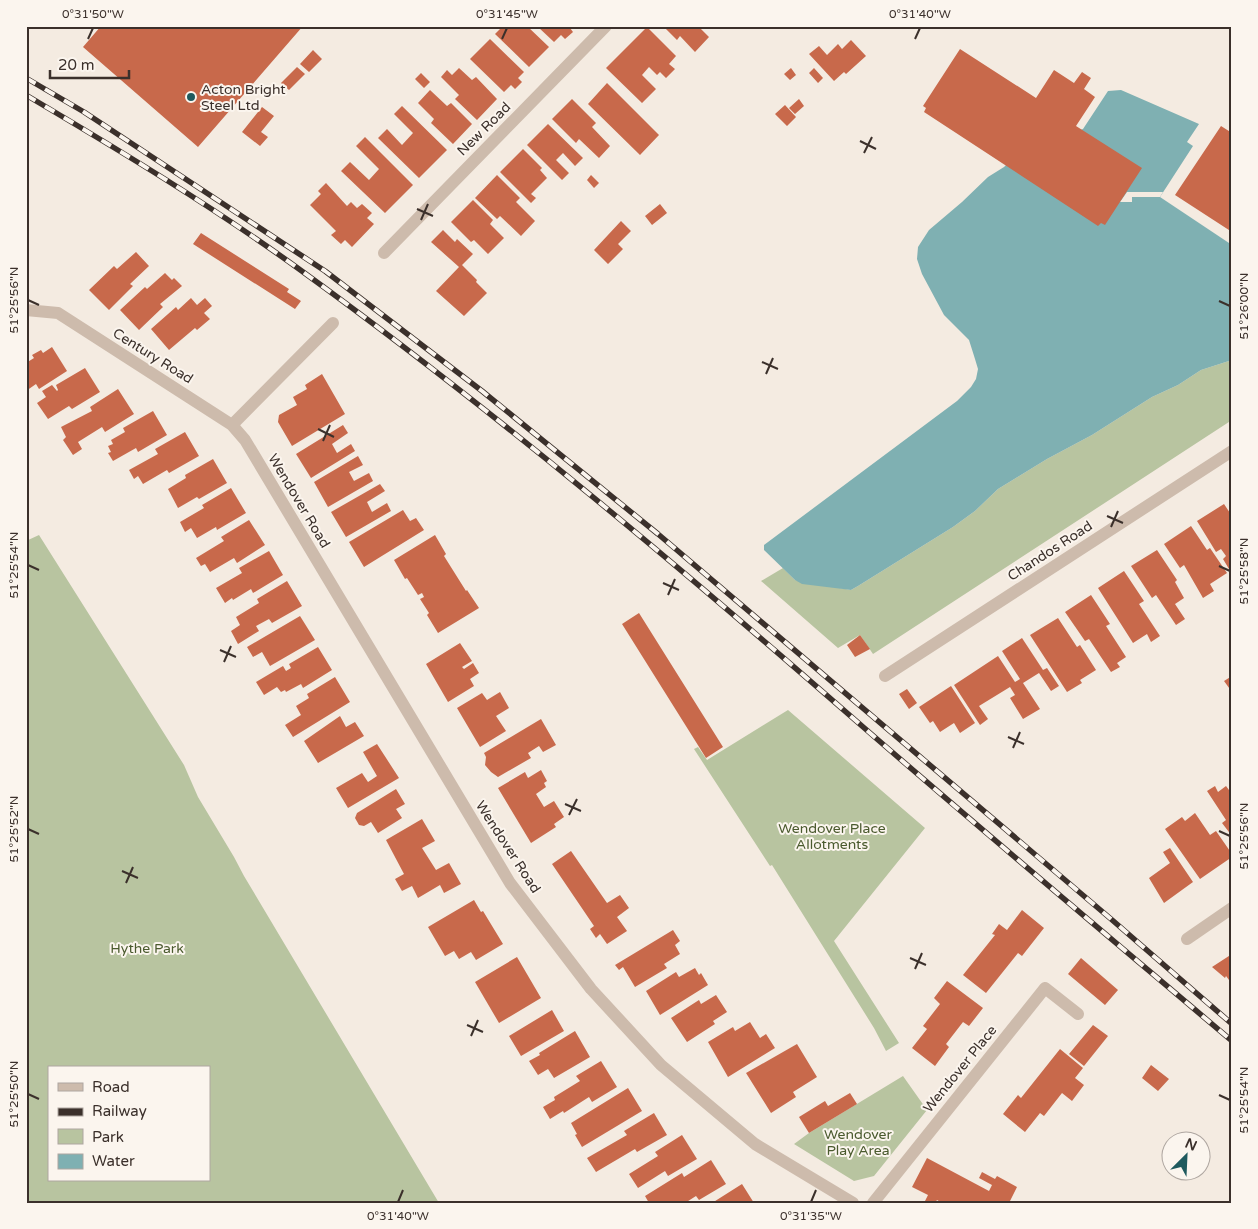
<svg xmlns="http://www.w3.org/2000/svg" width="1258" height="1229" font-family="'Varela Round',sans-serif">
	<rect width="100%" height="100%" fill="#f4ebe1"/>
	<path fill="#b8c4a0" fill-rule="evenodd" d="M1232,360V420L873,654L860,635L838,648L761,581L783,568L795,580L851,590L858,586L953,527L975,511L998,489L1047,459L1092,435L1152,397L1178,385L1201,370Z
		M39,535L184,765L198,797L234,857L244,876L439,1203H26V541ZM49,1068H209V1180H49Z
		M788,710L925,828L834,941L899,1043L886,1051L874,1028L772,865L770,866L694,749L698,747L707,760Z
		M903,1076L927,1110L874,1176L854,1181L794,1144L809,1133Z"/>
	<path fill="#7fb0b2" d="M1121,90L1199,124L1187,142L1193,146L1160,197L1232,245V360L1201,370L1178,385L1152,397L1092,435L1047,459L998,489L975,511L953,527L858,586L851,590L802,584L795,580L764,550V545L957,401L971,387L976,379L978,369L975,359L969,340L944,315L922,274L917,259L918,247L929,230L962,202L988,177L1004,167L1018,153L1083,129L1108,91Z"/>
	<path fill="#f4ebe1" d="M1127,192H1163L1160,197H1132V202H1120Z"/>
	<path fill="#c8694b" d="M101,26H303L198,147L83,47Z
		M503,26H527L549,47L529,67L495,34Z
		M537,26H571L570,28L573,32L565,39L561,35L554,42Z
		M663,26H698L709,37L695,52L680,36L677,40Z
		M647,27L676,56L669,64L675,69L666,78L660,72L657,75L649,67L642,75L656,89L642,103L606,68Z
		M490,39L524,72L518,78L522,82L515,89L511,85L504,92L470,59Z
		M851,40L866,56L846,74L844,72L834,81L809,54L819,46L827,55L838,44L842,49Z
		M960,49L1036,98L1054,70L1074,83L1082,72L1091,78L1084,89L1095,97L1076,126L1142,168L1105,225L1101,223L1098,226L924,112L926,108L923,106Z
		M313,50L322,59L309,72L300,64Z
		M297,67L305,74L289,90L281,83Z
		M459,68L472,80L476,77L497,99L477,120L455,99L459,95L441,77L447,70L452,75Z
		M791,68L796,75L790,80L784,74Z
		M814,68L823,78L818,83L809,73Z
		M421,73L430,82L424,88L415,79Z
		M607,83L659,135L640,155L588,104Z
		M430,90L447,106L451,103L472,124L453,144L431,123L434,119L418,103Z
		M572,99L596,123L592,127L610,146L599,158L579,139L576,143L552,119Z
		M799,99L804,106L795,114L789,108Z
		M785,105L796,117L787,126L775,114Z
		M402,106L447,150L419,178L378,138L387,129L402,145L413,133L394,114Z
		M262,107L274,116L261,132L268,137L260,146L242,132Z
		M548,124L583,158L575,166L563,153L556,160L569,173L562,180L527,145Z
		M1221,126L1232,133V232L1175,195Z
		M365,137L413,185L385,213L341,171L350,162L369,180L379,169L356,146Z
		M523,149L542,168L540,170L547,178L531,194L536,198L531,203L500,172Z
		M497,175L520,198L516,202L535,221L521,236L500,216L497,219L475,198Z
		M591,175L599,183L594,188L587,180Z
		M326,183L347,206L351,202L357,208L362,204L372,213L367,218L374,224L352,247L345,240L341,244L331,235L336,231L310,205L321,194L318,191Z
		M473,200L493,220L490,224L504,238L488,254L474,240L471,242L451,222Z
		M660,204L667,213L652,225L645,216Z
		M621,221L631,231L618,244L623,249L608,264L594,250Z
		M443,230L455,242L457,239L473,254L462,265L477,280L476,282L487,293L464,316L436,291L459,267L431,242Z
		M201,233L289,289L287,292L301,301L295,309L193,244Z
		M136,252L149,266L130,284L133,286L109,310L89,290L114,266L117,269Z
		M165,273L172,280L174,278L182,286L160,304L163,307L139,330L120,310L145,287L147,289Z
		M191,298L197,305L205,298L212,306L204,313L210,319L197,330L195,328L169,350L151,329L176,307L178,310Z
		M52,347L67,371L39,389L36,384L26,391V363L34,358L32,355L41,350L43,353Z
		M85,368L100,392L72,409L69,406L48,419L37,403L46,397L42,391L52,385L57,391L58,390L56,385Z
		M322,374L345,414L292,446L278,422L279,415L297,405L293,397L307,389L305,385Z
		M118,389L134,414L105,432L102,427L78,442L82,449L73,455L63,440L66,437L61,427L92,411L90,407Z
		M153,411L167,435L138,452L136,448L113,461L108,453L111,452L108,446L113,444L111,440L125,432L123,428Z
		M343,425L348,433L332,444L337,453L351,444L355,451L311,478L296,454Z
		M185,432L199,456L169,473L167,470L143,484L138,476L134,479L129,470L158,454L155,449Z
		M358,456L363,465L349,472L354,481L369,473L373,481L328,507L314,482Z
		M213,459L227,483L199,499L197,497L178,508L168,489L186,478L185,475Z
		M380,484L385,491L367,502L372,512L387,503L391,511L346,537L331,512Z
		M231,488L246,513L217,530L216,527L197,538L191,528L185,532L180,522L204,508L202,505Z
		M1224,504L1232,516V567L1229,569L1223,559L1226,556L1221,549L1216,552L1197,521Z
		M403,510L410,521L416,518L424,530L364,567L349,542Z
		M249,520L265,545L237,563L234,558L210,572L205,564L201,566L196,558L224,541L221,537Z
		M1191,526L1207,550L1210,548L1227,573L1210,584L1214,591L1203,598L1184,565L1180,568L1164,544Z
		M435,535L446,554L444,556L466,591L467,590L479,608L438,633L427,615L429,613L420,599L424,597L422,593L418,595L407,578L405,579L394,560Z
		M1157,550L1177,580L1175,582L1184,598L1175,604L1185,619L1176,625L1156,595L1152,598L1131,566Z
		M269,551L283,575L253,593L251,589L233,600L232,598L225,603L216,588L242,573L239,568Z
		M1124,571L1144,601L1139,604L1160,636L1151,642L1147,634L1133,643L1098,588Z
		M287,581L302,606L272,623L269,619L256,626L259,631L238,644L231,631L240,625L236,617L259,603L257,599Z
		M1091,595L1110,624L1106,626L1126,657L1117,663L1120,667L1111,672L1089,639L1085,641L1065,612Z
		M639,613L723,747L706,758L622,624Z
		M300,616L315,640L270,666L262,652L253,657L247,647Z
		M1058,618L1077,647L1080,645L1096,670L1080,680L1082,683L1067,692L1030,635Z
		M860,635L870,649L855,657L847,645Z
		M1022,638L1043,670L1047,668L1059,686L1051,691L1039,673L1023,683L1040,709L1023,719L1010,698L1015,695L1010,687L979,706L988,719L980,725L954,685L998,656L1015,682L1020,679L1002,651Z
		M460,643L472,661L462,667L464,669L473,663L479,673L470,679L474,686L448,702L426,664Z
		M318,647L332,670L303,688L301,684L286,692L285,690L281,692L277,687L264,695L256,682L283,666L286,671L291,668L289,664Z
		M1232,676V692L1224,681Z
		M335,677L350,702L293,737L285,725L301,715L296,706L309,698L307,694Z
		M951,686L975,723L960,733L954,723L940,732L933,721L930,723L919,707Z
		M907,689L917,703L909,709L899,694Z
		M500,692L509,708L496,716L506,731L480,747L457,708L482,693L487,700Z
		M340,716L346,727L355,722L364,736L318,763L304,741Z
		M541,719L556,745L543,752L539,746L528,753L531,758L498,777L491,772L485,765L486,757L484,753Z
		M377,744L399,778L348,808L336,788L362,773L368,782L377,776L363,752Z
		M541,770L547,781L544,783L546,787L536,794L544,807L554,801L564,817L554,824L556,827L531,843L498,788L525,772L528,778Z
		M1215,786L1218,792L1226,786L1232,794V836L1222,823L1226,820L1207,791Z
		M396,789L405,804L396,809L402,818L378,833L371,822L364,826L359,825L355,818L357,813Z
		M1195,813L1210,835L1216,831L1232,854V857L1200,879L1165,829L1182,817L1185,821Z
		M422,819L435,841L422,848L436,870L449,863L461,884L444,893L440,885L418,898L412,886L402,891L395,879L404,874L386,840Z
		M1170,848L1193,882L1164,903L1149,878L1170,863L1163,852Z
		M571,851L607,903L620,895L629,908L617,917L627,931L607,944L600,934L596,938L590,929L594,926L552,864Z
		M474,900L481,912L483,911L503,944L476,960L471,952L459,959L454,951L445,956L428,927Z
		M1022,910L1044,928L1022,956L1018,953L986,993L963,975L995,935L992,934L999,924L1007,930Z
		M673,930L680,941L675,945L680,954L664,964L667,968L635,987L623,967L619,970L615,965Z
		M1232,954V984L1226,976L1225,978L1212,967Z
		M517,957L541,998L499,1023L475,982Z
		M1081,958L1118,990L1105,1005L1068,974Z
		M695,968L699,975L701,973L708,985L660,1015L646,991L676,972L679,977Z
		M947,981L983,1008L969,1026L963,1022L946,1044L949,1047L935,1066L912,1048L927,1029L923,1026L940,1004L934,998Z
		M716,995L727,1012L713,1021L715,1024L687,1042L671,1018L699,1000L701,1004Z
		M552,1010L564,1031L521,1056L509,1036Z
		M750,1022L760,1038L766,1034L775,1048L728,1077L708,1042L733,1027L735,1031Z
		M1093,1025L1108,1036L1084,1066L1069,1054Z
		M575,1031L590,1057L554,1078L548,1069L538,1075L529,1061L540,1055L539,1053Z
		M797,1044L817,1077L793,1092L796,1097L771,1113L746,1073Z
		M1060,1049L1083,1068L1075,1078L1084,1085L1072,1101L1062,1093L1044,1116L1040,1113L1025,1132L1003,1114L1018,1095L1021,1098Z
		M601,1061L617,1087L592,1102L589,1097L564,1113L563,1111L550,1119L543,1107L555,1100L554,1097L580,1081L576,1076Z
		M1151,1065L1169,1079L1158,1091L1142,1078Z
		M628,1088L642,1111L582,1147L575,1135L577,1134L571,1123Z
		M850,1093L857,1104L809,1133L799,1117L825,1101L828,1106Z
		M654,1113L667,1135L637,1152L635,1149L596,1172L587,1158L627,1135L624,1131Z
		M682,1135L697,1159L668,1176L665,1171L638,1188L629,1174L658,1156L655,1152Z
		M927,1158L989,1191L992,1185L979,1178L982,1172L995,1179L997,1176L1017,1187L1010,1201L1012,1203H942L937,1200L935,1203H928L925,1201L928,1195L912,1187Z
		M711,1160L726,1184L699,1200L696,1196L685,1203H673L672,1201L669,1203H649L645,1196L682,1173L684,1177Z
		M742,1184L754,1203H712Z"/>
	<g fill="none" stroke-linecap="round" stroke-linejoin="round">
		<path stroke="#cdbbac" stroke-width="12" d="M384,253L606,26
			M26,310L58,313L232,425L245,440L510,883L591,989L661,1065L755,1144L853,1203
			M232,425L333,323
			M885,676L1232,451
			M1187,939L1232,908
			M873,1203L1045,988L1078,1014"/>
		<g stroke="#3b302b" stroke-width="5.5">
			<path id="rail" d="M26,78L84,112L325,271L482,391L658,534L1111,919L1232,1024
				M26,95C119,150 212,206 299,269C495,411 680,567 862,726C984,832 1108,936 1232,1041"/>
		</g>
		<use href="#rail" stroke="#fbf5ee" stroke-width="4" stroke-dasharray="11" stroke-linecap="butt"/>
	</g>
	<path fill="none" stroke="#3b302b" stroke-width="2" d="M88,39L93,28M502,39L507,28M915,39L920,28M860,141L876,149M864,153L872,137M417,209L433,216M421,220L428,204M28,300L39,305M1219,301L1230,306M762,362L778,369M766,374L773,358M318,429L334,437M323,441L330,425M1107,516L1123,523M1111,527L1118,511M28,565L39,570M1219,566L1230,571M663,583L679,590M668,595L675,579M220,650L236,657M224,662L231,646M1008,737L1024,744M1013,748L1020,732M565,804L581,811M569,815L577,799M28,829L39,834M1219,831L1230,836M122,871L138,878M126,883L133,867M910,958L926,965M915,969L922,953M467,1025L483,1032M471,1036L478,1020M28,1094L39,1099M1219,1095L1230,1100M398,1202L403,1190M811,1202L816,1190"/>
	<circle fill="#1f5a5e" stroke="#fbf5ee" stroke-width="2" cx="191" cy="97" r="5"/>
	<g text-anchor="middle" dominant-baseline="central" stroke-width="4" stroke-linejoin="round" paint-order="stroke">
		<g font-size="14" fill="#3b302b" stroke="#fbf5ee" text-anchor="start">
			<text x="201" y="89">Acton Bright<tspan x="201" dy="16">Steel Ltd</tspan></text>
		</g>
		<g font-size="14" fill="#3b302b" stroke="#fbf5ee">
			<text transform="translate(484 129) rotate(-45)">New Road</text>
			<text transform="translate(153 356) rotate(32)">Century Road</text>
			<text transform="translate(299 501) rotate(59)">Wendover Road</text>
			<text transform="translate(1050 551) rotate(-33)">Chandos Road</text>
			<text transform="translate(508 847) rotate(57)">Wendover Road</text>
			<text transform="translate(960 1069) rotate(-51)">Wendover Place</text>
		</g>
		<g font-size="14" fill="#4a5a2e" stroke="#fbf5ee">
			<text x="832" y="828">Wendover Place<tspan x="832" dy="16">Allotments</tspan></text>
			<text x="147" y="948">Hythe Park</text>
			<text x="858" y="1134">Wendover<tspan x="858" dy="16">Play Area</tspan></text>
		</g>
	</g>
	<rect width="1258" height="1229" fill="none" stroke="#fbf5ee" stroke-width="55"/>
	<rect x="48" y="1066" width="162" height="115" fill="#fbf5ee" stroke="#aea6a0"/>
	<rect x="58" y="1083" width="25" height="8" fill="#cdbbac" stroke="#aea6a0"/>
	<text x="92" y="1092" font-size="15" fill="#3b302b">Road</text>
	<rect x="58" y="1108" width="25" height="8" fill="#3b302b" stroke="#aea6a0"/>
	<text x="92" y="1116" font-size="15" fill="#3b302b">Railway</text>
	<rect x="58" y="1129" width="25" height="15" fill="#b8c4a0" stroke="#aea6a0"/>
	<text x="92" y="1142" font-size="15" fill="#3b302b">Park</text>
	<rect x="58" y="1154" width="25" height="15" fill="#7fb0b2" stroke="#aea6a0"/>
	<text x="92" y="1166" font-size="15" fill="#3b302b">Water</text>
	<g transform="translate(1186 1156) rotate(24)"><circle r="24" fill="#fbf5ee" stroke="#aea6a0"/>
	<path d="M0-4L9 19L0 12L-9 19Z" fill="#1f5a5e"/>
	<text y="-8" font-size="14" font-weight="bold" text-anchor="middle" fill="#3b302b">N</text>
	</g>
	<path d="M50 70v8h79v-8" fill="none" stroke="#3b302b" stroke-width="2.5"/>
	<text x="58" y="70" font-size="15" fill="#3b302b" stroke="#fbf5ee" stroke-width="4" paint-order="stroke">20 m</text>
	<rect x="28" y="28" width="1202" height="1174" fill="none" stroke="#3b302b" stroke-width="2"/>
	<g font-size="12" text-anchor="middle" fill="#3b302b">
		<text x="93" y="18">0°31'50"W</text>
		<text x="507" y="18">0°31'45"W</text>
		<text x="920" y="18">0°31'40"W</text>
		<text transform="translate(14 300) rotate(-90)" y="4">51°25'56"N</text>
		<text transform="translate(1244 306) rotate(-90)" y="4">51°26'00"N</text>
		<text transform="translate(14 565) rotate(-90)" y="4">51°25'54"N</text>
		<text transform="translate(1244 571) rotate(-90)" y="4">51°25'58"N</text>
		<text transform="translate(14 829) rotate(-90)" y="4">51°25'52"N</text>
		<text transform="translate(1244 836) rotate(-90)" y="4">51°25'56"N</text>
		<text transform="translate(14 1094) rotate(-90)" y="4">51°25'50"N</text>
		<text transform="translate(1244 1100) rotate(-90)" y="4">51°25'54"N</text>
		<text x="398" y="1220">0°31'40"W</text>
		<text x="811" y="1220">0°31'35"W</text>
	</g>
</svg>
